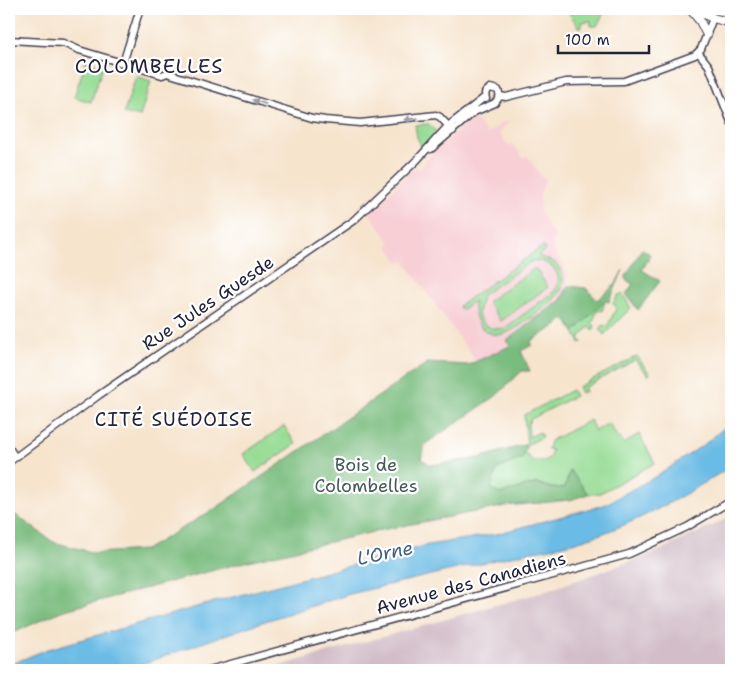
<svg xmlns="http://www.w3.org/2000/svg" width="740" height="679" font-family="'Shantell Sans',sans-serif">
	<rect width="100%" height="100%" fill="#fff"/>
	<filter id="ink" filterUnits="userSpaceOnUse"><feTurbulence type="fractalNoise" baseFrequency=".02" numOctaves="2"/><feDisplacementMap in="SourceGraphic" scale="10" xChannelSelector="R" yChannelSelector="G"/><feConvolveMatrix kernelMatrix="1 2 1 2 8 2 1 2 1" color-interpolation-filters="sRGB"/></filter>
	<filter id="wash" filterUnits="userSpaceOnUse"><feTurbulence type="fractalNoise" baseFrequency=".0096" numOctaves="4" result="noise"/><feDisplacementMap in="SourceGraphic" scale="20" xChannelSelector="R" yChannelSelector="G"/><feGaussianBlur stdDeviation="1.12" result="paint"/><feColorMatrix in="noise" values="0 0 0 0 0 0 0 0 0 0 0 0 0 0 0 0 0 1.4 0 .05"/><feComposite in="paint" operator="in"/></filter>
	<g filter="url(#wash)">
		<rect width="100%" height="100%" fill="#f6e4cd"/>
		<path fill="#f7cfd4" d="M472,118L476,119L487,134L505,121L509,122L499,133L509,147L513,144L523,158L527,156L540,175L546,179L540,194V211L547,226L556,237L552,240L554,250L566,270L568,283L567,291L561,300L507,340L510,346L476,361L404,261L401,263L397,260L388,246L391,243L369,213L415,167L420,169L425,164L428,156Z"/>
		<path fill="#d2bdc8" d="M731,515V670H265L543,592L654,553L722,521Z"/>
		<path fill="#97dc95" stroke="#5c7f68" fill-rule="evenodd" d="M566,9H606L597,26H591V21L582,22V27H579Z
			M86,61L103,66L91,102L74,97Z
			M136,76L151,81L140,117L124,113Z
			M429,124L436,131L434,136L422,148L417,137L415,125Z
			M543,246L545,250L538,256L554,262C562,269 566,280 561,290C556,301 518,329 506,333C484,340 472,320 474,301L461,310L459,306ZM532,261C550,259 565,274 555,291L505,328C492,331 481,326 478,313L482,295Z
			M535,268L548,287L501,321L487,302Z
			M622,294L631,308L604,335L600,330L603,325L607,327L617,307L613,304L618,295Z
			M605,301L602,311L598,310L592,323L595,326L593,330L589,327L579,338L582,342L580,343L574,332Z
			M637,356L650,374L648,375L635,360L584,388L586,391L581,393L578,387Z
			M572,390L575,396L531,419L528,424L529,437L540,432L542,437L527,445L524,415Z
			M590,420L595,431L609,423L616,435L625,443L639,434L655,463L600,493L588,494L570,470L565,488H551L537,483L499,494L490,488L497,469L522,458L524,452L533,461H545L550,457L552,450L548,449L550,441Z
			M284,426L296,444L255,472L243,454Z"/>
		<path fill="#79bc7e" stroke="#4e6f5c" d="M642,249L651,255L642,270L660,281L638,310L626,294L633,284L626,280V276Z
			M623,270L609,302L605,301L574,332L565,318L559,324L531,341L532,345L521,351L530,371H522L496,396L425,444L421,459L431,465L479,458L527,444L523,458L497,469L491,488L499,494L537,483L551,488H565L570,470L588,494L570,500L506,506L386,529L252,560L61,611L9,635V510L53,542L95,553L145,550L216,508L427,363L468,365L510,346L507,340L561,300L568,286L586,288L597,300L615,285Z"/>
		<path fill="#6abbe5" stroke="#466e90" d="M731,422V466C671,505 605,541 533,551L350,594L256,624L125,670H9V665L45,650L214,602L428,545L496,534L604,505L660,474L706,443Z"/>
	</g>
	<g filter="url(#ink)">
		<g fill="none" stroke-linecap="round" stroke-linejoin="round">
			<g stroke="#423f51" stroke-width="9">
				<path id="minor" d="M9,40L63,43L79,50L162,75L167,73L312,118L325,120L360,123L436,115L440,117L453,131
					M698,52L709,66L731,122
					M123,63L140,9
					M500,96L506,97L566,82L624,81L695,55L701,49L713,18
					M486,99L485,93L490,88L498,90L500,96
					M431,149L474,112L495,103L500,96
					M9,448L15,457
					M9,462L99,395L354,220L417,160L448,126L485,97
					M209,670L629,554L687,527L731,501"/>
			</g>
			<g stroke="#423f51" stroke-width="10">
				<path id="major" d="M693,9L713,18L731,23
					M691,10L700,21L707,35"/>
			</g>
			<use href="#minor" stroke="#fff" stroke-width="6"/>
			<use href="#major" stroke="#fff" stroke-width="8"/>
		</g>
		<defs><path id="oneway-solid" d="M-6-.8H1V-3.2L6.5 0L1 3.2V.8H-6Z" transform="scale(1.25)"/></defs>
		<g fill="#9c9ca7">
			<use href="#oneway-solid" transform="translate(259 102) rotate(-163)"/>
			<use href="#oneway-solid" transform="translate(411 119) rotate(175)"/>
		</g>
	</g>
	<g text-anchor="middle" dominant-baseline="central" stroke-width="4.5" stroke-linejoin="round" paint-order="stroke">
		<g font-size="18" fill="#22223b" stroke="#fff">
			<text transform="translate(208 303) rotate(-34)">Rue Jules Guesde</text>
			<text transform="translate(471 583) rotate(-15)">Avenue des Canadiens</text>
		</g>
		<g font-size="18" fill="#455a56" stroke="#fff">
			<text x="366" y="465">Bois de<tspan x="366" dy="21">Colombelles</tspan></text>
		</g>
		<g font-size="19" letter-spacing="1" fill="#22223b" stroke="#fff">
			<text x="174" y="419">CITÉ SUÉDOISE</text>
		</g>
		<g font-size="19" font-style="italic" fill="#3f5f7f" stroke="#fff">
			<text transform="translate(385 553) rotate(-12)">L'Orne</text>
		</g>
		<g font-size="20" letter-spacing="1" fill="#22223b" stroke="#fff">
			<text x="149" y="66">COLOMBELLES</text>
		</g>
	</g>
	<rect width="740" height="679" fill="none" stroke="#fff" stroke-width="30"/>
	<path d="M558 45v8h91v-8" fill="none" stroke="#22223b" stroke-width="2.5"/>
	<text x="565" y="45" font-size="15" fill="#22223b" stroke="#ffffff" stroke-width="4" paint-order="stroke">100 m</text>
</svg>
